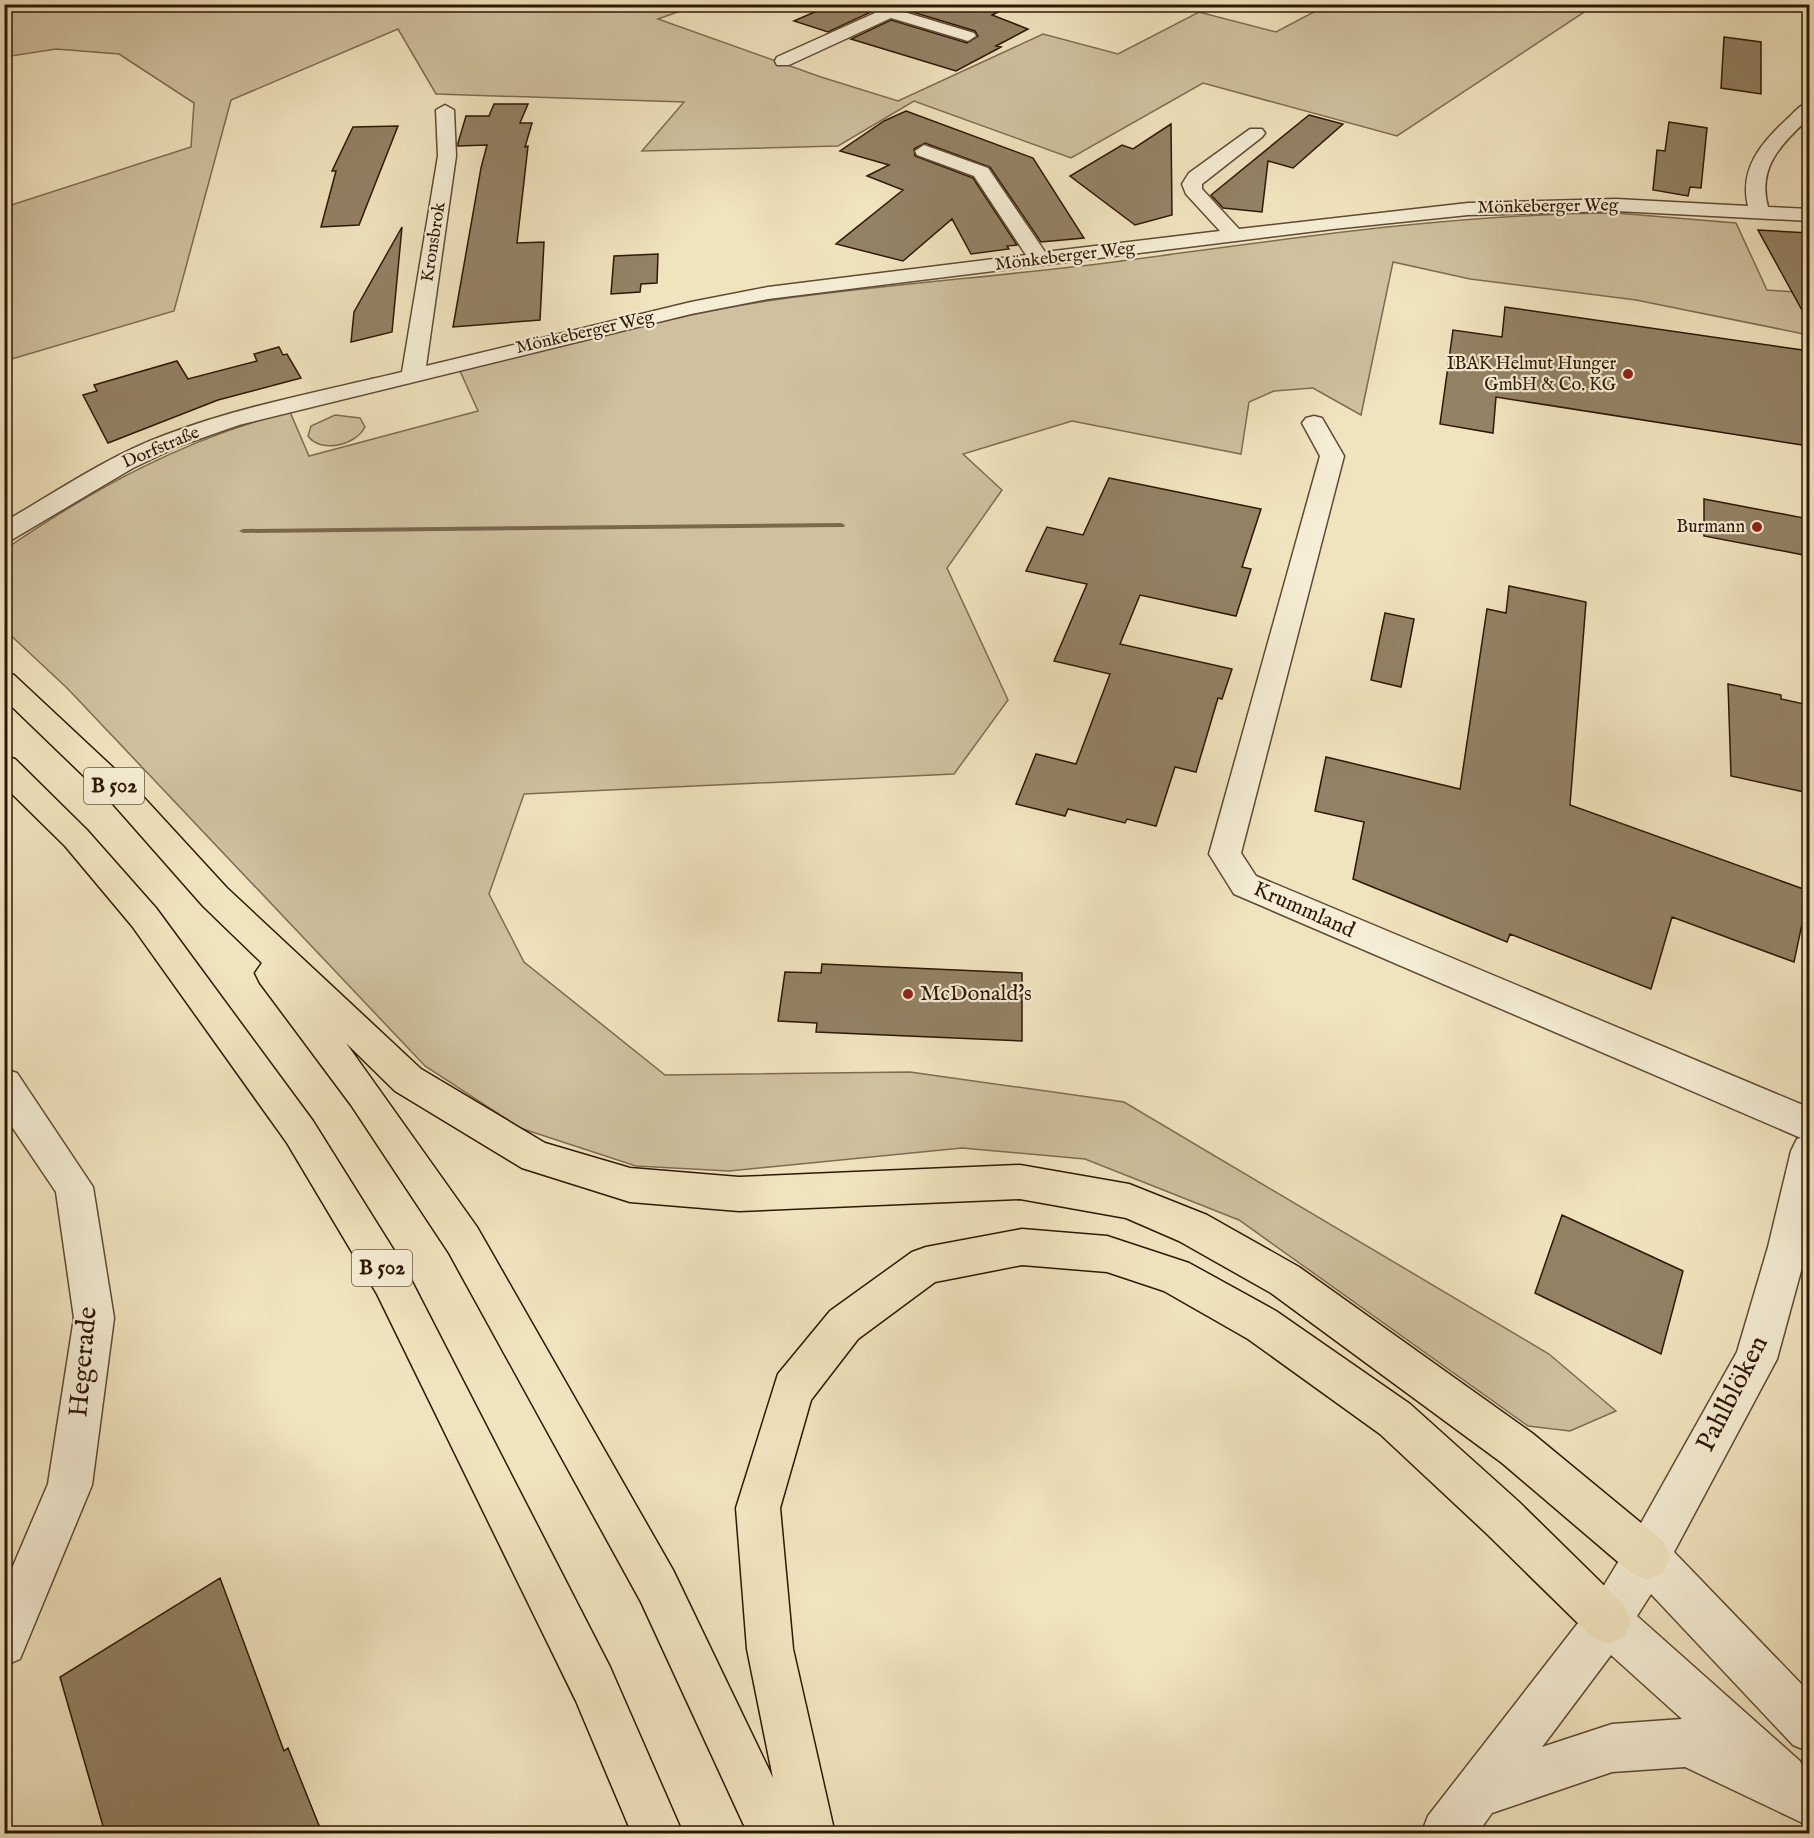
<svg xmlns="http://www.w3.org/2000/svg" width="1814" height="1838" font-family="'IM FELL English',serif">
	<rect width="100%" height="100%" fill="#f0e4bf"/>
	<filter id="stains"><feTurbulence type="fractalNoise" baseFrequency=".00333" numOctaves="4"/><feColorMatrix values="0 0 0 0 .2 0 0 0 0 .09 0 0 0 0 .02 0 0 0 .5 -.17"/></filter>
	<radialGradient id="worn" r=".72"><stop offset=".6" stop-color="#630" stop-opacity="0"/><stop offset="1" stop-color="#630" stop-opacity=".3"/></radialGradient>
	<path fill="#cfc19f" stroke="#7f6c51" stroke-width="1.5" d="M157,4H442L451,8L459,4L697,5L658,19L821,77L898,101L1043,34L1118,54L1199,12L1276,32L1327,5H1595L1397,136L1203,83L1071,158L914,101L838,146L642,151L684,102L436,94L398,29L231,100L174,311L5,361V207L191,147L194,103L119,54L56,49L5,57L4,5Z
		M1616,213L1736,223L1767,290L1809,293V335L1636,300L1470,279L1393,262L1361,415L1313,388L1274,391L1249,402L1241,454L1072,421L963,454L1002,490L947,568L1008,700L954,774L524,794L489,894L524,962L665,1075L910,1072L1124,1102L1549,1354L1616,1411L1570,1431L1528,1426L1239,1220L1085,1159L962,1148L729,1171L636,1166L520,1128L425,1066L67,688L5,630L4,550C93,489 185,438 290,412L309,456L478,411L460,371C566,346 673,314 781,299C892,284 1003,276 1114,262C1281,240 1447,214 1616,213Z
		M335,415L360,418L365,427C356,445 321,454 308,436L311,426Z"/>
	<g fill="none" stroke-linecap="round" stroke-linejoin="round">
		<path fill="#7b684d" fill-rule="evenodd" d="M841,523L845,525L844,527L243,533L239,531L243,529Z"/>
	</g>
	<path fill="#938265" stroke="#2f1703" stroke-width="1.5" d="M833,4H873L869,9L871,12L828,32L794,21Z
		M918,4H1014L992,15L1028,29L996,46L1001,47L956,71L851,39L891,20L967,43L978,36L975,31L909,11Z
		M1724,37L1761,42V94L1721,88Z
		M494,104H528L520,123H532L525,147L528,146L517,243L544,242L540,320L453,327L481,168L487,145L458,146V143L466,116H489Z
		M906,111L1033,158L1084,238L1041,242L990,167L925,143L914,149L915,156L973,178L1017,245L1007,246L1009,249L971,254L952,219L903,261L836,244L903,190L867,176L889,165L840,151L884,121Z
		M1309,115L1343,124L1293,168L1268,161L1262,212L1223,208L1211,195Z
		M1669,122L1707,128L1701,188L1690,187L1688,196L1653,190L1657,150L1665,151Z
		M1171,124L1172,215L1135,225L1070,176L1122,145L1133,149Z
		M398,126L359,225L321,227L336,171H332L353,127Z
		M402,227L392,332L351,342L354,312Z
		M1758,230L1809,233V323Z
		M658,254L657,283L641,284L640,292L611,294L614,256Z
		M1505,307L1809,351V446L1496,397L1493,433L1440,424L1453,330L1502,337Z
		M279,347L283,355L287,354L301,378L218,400L108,443L83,395L97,391L94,385L177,361L188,379L257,361L254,354Z
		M1109,478L1261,509L1242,567L1251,569L1236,616L1140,595L1120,644L1232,669L1222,699L1218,698L1196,772L1175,767L1156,826L1127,819L1125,823L1068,809L1065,816L1016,804L1036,754L1076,764L1110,674L1054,661L1087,584L1026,571L1047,527L1083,535Z
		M1704,499L1809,519V556L1704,536Z
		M1509,586L1586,602L1570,805L1809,891L1794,962L1672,917L1651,989L1510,934L1507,942L1353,879L1364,822L1315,811L1326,757L1460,789L1487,609L1506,613Z
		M1385,613L1414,619L1401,687L1371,680Z
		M1728,684L1781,695V699L1809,705V793L1731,776Z
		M822,964L1022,973V1041L816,1032L817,1023L778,1021L785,972L821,973Z
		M1562,1215L1683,1271L1661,1354L1535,1293Z
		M220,1578L284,1751L288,1748L322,1833H105L60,1677Z"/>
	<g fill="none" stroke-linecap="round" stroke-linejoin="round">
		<g stroke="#5f4a32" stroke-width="3">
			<path id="minor" d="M878,4L889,7L916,4L904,12L974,33L976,36L968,41L891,18L789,65H777L775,61L777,57L875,13L871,9Z
				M1810,102V117C1782,144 1757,166 1768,207L1810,209V221L1616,211L1468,215L1333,229L768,299L691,314L239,425L179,446L133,468L13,539L4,541V522C56,492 108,456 165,435C241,406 323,391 402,372L438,156L436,110L445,105L454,110L456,156L426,366L691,302L768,287L1026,255L974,176L917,155L915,151L924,145L988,168L1045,252L1220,231L1186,194L1182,184L1189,173L1250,129H1262L1265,133L1262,137L1202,184V189L1239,229L1468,203L1616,199L1748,206C1739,169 1761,143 1787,119C1794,113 1800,104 1810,102Z
				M1314,416L1322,418L1344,456L1241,853L1256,876L1810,1108V1238L1777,1359L1674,1552L1810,1693V1752L1793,1745L1651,1594L1637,1616L1800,1761L1806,1774L1810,1775L1809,1826L1685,1767L1612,1772L1492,1813L1477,1834H1421L1428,1816L1592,1605L1631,1541L1737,1352L1768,1247L1791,1151L1797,1139L1801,1138L1234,894L1209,854L1320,456L1302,423L1306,418ZM1611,1655L1682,1719L1612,1724L1542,1747Z
				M4,1069L17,1073L93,1187L114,1318L92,1485L20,1659L4,1666V1587L48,1484L74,1318L56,1192L4,1115Z"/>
		</g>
		<g stroke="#5f4a32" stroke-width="3">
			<path id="tertiary" d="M1757,4H1810V11L1765,9Z"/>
		</g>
		<g stroke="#2f1703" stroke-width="3">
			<path id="trunk" d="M4,673L14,675L136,789L227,888L421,1069L545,1143L630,1168L739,1177L1020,1165L1129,1184L1207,1215L1299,1267L1532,1433L1663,1541L1670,1557L1663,1573L1647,1580L1631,1573L1502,1463L1271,1293L1179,1241L1126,1218L1020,1199L739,1211L630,1202L522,1168L395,1091L346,1043L477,1227L673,1570L773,1778L747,1649L736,1508L778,1374L830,1311L912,1252L926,1247L1022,1229L1107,1236L1189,1263L1276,1311L1410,1404L1518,1501L1624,1605L1631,1621L1624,1637L1608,1644L1592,1637L1486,1533L1380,1434L1248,1339L1164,1291L1107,1272L1022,1265L935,1282L858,1339L811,1400L780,1508L793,1649L835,1834H748L641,1602L449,1253L351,1105L260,983L255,973L262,963L203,906L114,805L4,699Z
				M4,756L15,759L87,830L156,908L313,1121L405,1268L610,1667L683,1834H632L576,1701L377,1294L287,1143L132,926L65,846L4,786Z"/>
		</g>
		<use href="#minor" fill="#f5edd5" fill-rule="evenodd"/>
		<use href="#tertiary" fill="#f5edd5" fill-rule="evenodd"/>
		<use href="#trunk" fill="#f0e4bf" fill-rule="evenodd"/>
	</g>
	<g fill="#8f2418" stroke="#f5edd5" stroke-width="2">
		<circle cx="1628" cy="374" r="6"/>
		<circle cx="1757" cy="527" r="6"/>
		<circle cx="908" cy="994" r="6"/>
	</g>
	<g text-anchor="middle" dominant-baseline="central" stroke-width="4.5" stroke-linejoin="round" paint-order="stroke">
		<g font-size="18" fill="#2f1703" stroke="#f5edd5">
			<text transform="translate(1548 207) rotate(-1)">Mönkeberger Weg</text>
			<text transform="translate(434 242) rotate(-81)">Kronsbrok</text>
			<text transform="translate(1065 257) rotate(-7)">Mönkeberger Weg</text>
			<text transform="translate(585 333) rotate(-13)">Mönkeberger Weg</text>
			<text transform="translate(161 448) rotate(-23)">Dorfstraße</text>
		</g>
		<g font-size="18" fill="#2f1703" stroke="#f5edd5" text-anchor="end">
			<text x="1616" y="364">IBAK Helmut Hunger<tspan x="1616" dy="21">GmbH &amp; Co. KG</tspan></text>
			<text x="1745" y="527">Burmann</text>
		</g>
		<g fill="#f5edd5" stroke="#6a5742" stroke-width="1.5">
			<rect x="84" y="768" width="60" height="36" rx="4.5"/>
			<rect x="352" y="1250" width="60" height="36" rx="4.5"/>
		</g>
		<g font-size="21" font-weight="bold" fill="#2f1703">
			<text x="114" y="786">B 502</text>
			<text x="382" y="1268">B 502</text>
		</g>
		<g font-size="22" fill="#2f1703" stroke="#f5edd5">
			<text transform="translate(1304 910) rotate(24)">Krummland</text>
		</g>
		<g font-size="22" fill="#2f1703" stroke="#f5edd5" text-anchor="start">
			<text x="920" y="994">McDonald's</text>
		</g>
		<g font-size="27" fill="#2f1703" stroke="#f5edd5">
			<text transform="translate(84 1362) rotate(-85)">Hegerade</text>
			<text transform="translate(1733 1394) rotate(-63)">Pahlblöken</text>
		</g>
	</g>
	<rect width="1814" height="1838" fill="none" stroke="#f0e4bf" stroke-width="24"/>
	<rect x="6" y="6" width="1802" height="1826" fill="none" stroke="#2f1703" stroke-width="3"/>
	<rect x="12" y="12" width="1790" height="1814" fill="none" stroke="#2f1703" stroke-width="1.5"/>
	<rect width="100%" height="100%" filter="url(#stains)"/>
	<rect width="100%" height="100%" fill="url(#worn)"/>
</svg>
